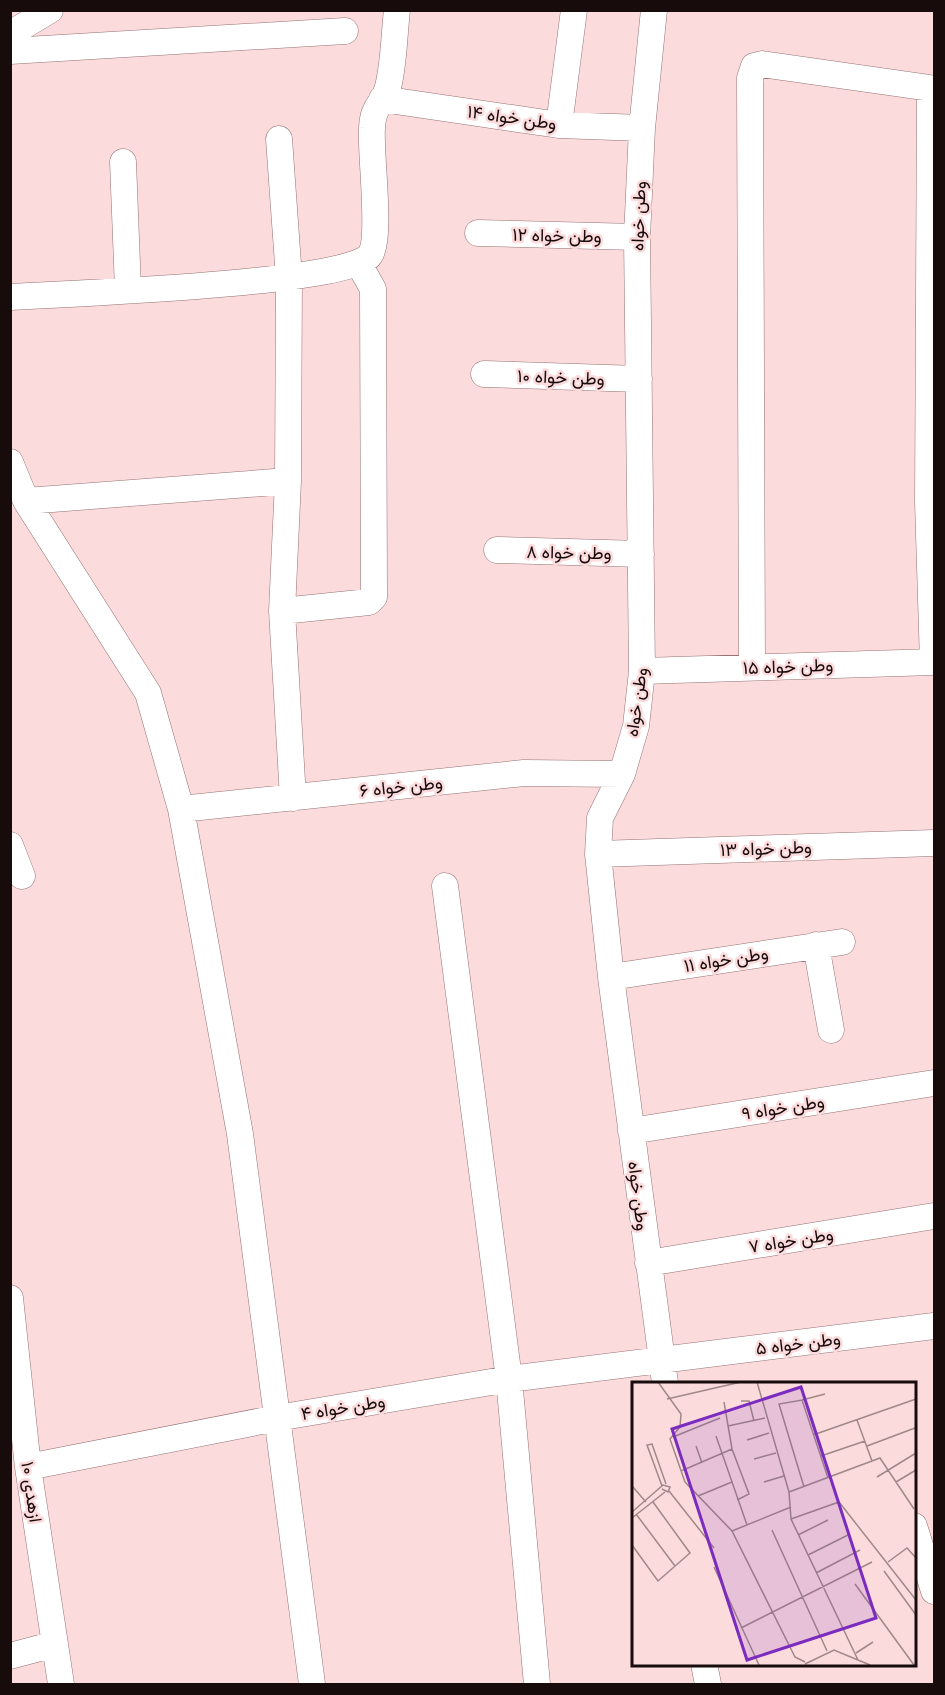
<svg xmlns="http://www.w3.org/2000/svg" width="945" height="1695" font-family="Mulish,Vazirmatn,sans-serif">
	<rect width="100%" height="100%" fill="#fbdbdc"/>
	<g fill="none" stroke-linecap="round" stroke-linejoin="round">
		<g stroke="#957273" stroke-width="27">
			<path id="minor" d="M654,10L642,128L637,237L642,671L636,726L622,774L600,818L598,854L611,977L665,1383
				M10,34L50,10
				M10,51L345,31
				M382,99L559,125L642,128
				M559,125L574,10
				M279,139L289,278L288,481L282,611L293,798
				M123,162L128,289
				M478,233L637,237
				M10,297C60,294 351,284 370,255C382,238 370,154 372,128C373,104 384,104 388,87C394,63 394,36 397,10
				M484,374L639,379
				M10,462L26,501L148,693L181,809L240,1134L312,1684
				M26,501L288,481
				M497,550L641,554
				M282,611L369,602L374,597L373,289L359,264
				M752,667L750,78L754,66L762,64L930,88L928,502L933,662
				M642,671L934,662
				M181,809L524,773L622,774
				M10,845L22,876
				M598,854L934,843
				M445,886L509,1379L537,1684
				M816,945L831,1030
				M611,977L842,942
				M631,1131L934,1083
				M648,1263L934,1216
				M10,1298L28,1467L61,1684
				M28,1467L277,1418L509,1379L934,1326
				M914,1526L934,1591
				M10,1656L55,1644
				M704,1664L708,1684"/>
		</g>
		<use href="#minor" stroke="#fff" stroke-width="26"/>
	</g>
	<g text-anchor="middle" dominant-baseline="central" stroke-width="5" stroke-linejoin="round" paint-order="stroke">
		<g font-size="18" fill="#180b0c" stroke="#fbdbdc">
			<text transform="translate(512 117) rotate(8)">وطن خواه ۱۴</text>
			<text transform="translate(638 216) rotate(-88)">وطن خواه</text>
			<text transform="translate(557 235) rotate(1)">وطن خواه ۱۲</text>
			<text transform="translate(561 377) rotate(2)">وطن خواه ۱۰</text>
			<text transform="translate(569 552) rotate(1)">وطن خواه ۸</text>
			<text transform="translate(788 666) rotate(-2)">وطن خواه ۱۵</text>
			<text transform="translate(636 702) rotate(-82)">وطن خواه</text>
			<text transform="translate(401 786) rotate(-6)">وطن خواه ۶</text>
			<text transform="translate(766 848) rotate(-2)">وطن خواه ۱۳</text>
			<text transform="translate(726 959) rotate(-9)">وطن خواه ۱۱</text>
			<text transform="translate(783 1107) rotate(-9)">وطن خواه ۹</text>
			<text transform="translate(639 1196) rotate(83)">وطن خواه</text>
			<text transform="translate(791 1240) rotate(-9)">وطن خواه ۷</text>
			<text transform="translate(798 1343) rotate(-7)">وطن خواه ۵</text>
			<text transform="translate(343 1407) rotate(-9)">وطن خواه ۴</text>
			<text transform="translate(32 1492) rotate(82)">ازهدی ۱۰</text>
		</g>
	</g>
	<g transform="translate(632 1382)">
		<rect width="284" height="284" fill="#fbdbdc"/>
		<path fill="none" stroke="#a08889" stroke-width="1.5" d="M26,0L49,32L48,45L38,57L53,100L100,149L163,275L173,280M125,0L157,110L159,137L226,278M35,17L109,0M170,18L193,12M109,19H117L122,39M92,20L100,67L117,112L105,118M225,38L240,79M96,44L133,36M181,53L284,17M84,54L115,143M41,55L88,36M115,58L137,51M64,64L70,81M235,64L283,46M189,74L233,59M122,77L144,71M49,89L100,67M245,95L284,71M132,100L152,94M264,100L284,88M0,104L14,120M30,104L15,63L20,62L34,102M172,105L147,22L170,18L196,96M37,109L82,166M157,110L248,76L282,127M66,114L100,100M0,130L31,103L38,105L36,110L30,107M4,132L43,184M0,136L33,110M159,137L207,120L284,218M140,148L195,269M100,149L159,125M166,153L196,138M0,163L26,199L58,171L21,120M176,173L218,152M256,180L275,166L284,176M82,185L127,283M252,189L284,233M184,191L228,168M223,202L282,283M109,246L240,180M224,271L241,260M173,282L202,268L238,283"/>
		<path fill="#7b2cbf" fill-opacity="0.15" stroke="#7b2cbf" stroke-width="3" d="M169,5L244,236L115,278L40,47Z"/>
		<rect width="284" height="284" fill="none" stroke="#180b0c" stroke-width="3"/>
	</g>
	<rect width="945" height="1695" fill="none" stroke="#180b0c" stroke-width="24"/>
</svg>
